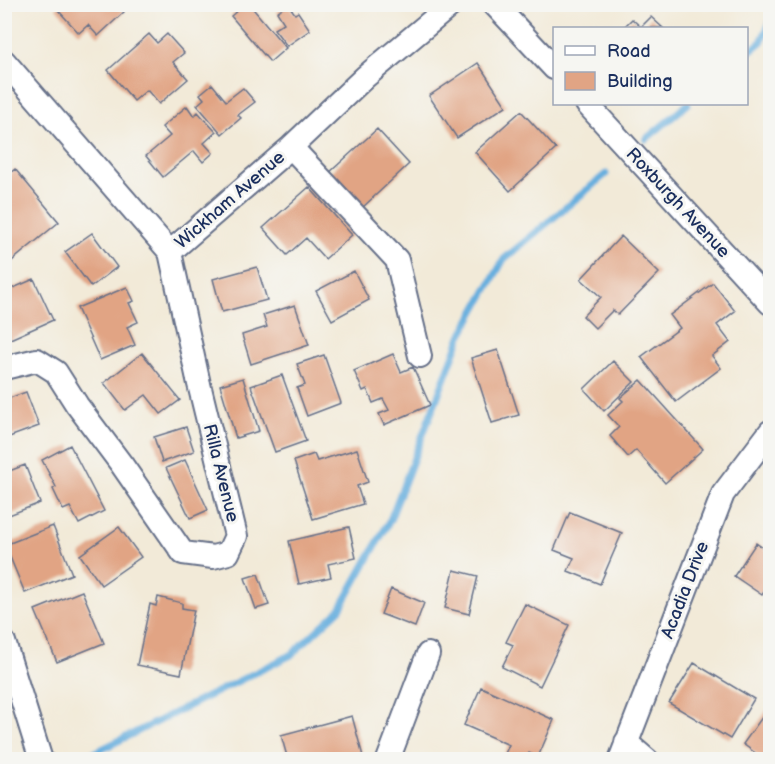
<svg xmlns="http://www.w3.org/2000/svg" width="775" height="764" font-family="'Balsamiq Sans',sans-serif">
	<rect width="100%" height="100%" fill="#f6f6f2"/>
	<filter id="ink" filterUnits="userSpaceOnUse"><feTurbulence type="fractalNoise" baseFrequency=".0167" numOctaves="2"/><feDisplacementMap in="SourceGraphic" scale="12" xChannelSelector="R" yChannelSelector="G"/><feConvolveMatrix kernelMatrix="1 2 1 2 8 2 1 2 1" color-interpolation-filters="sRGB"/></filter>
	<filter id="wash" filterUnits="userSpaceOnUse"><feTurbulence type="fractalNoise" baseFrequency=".008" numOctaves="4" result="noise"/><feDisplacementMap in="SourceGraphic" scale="24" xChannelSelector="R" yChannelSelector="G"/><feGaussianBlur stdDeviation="1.35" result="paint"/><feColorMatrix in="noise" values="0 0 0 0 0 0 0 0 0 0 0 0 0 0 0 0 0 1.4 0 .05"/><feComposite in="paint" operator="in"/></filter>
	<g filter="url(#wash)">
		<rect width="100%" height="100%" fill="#f2ead8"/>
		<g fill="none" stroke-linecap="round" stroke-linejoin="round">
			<path stroke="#67afde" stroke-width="7" d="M746,54L761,42L770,23
				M646,139L688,104
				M80,760L291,655L340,609L390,520L461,336L504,259L606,174"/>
		</g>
		<g id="blocks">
			<path fill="#e1a484" d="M59,4H128L124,8L121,6L120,7L124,12L98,36L88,25L79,33L56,8Z
				M245,4H249L286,48L270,62L231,16Z
				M288,4L295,14L298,12L310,30L287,46L274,29L284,23L277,12Z
				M651,17L663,28H623L632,19L641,27Z
				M149,34L157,43L167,34L184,53L173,62L188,79L159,104L147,90L134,101L108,70Z
				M478,63L506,106L457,138L429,96Z
				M212,84L226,101L243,88L255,102L238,115L241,118L222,134L197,105L204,99L200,94Z
				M187,106L194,116L198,112L216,132L204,143L213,153L203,162L194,151L163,177L146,156L170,136L162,127Z
				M521,111L556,149L510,191L475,152Z
				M377,129L409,164L362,208L329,173Z
				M15,169L59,222L7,265L4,262V178Z
				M309,187L352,235L325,259L306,238L287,255L263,228Z
				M92,233L117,267L91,287L65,252Z
				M621,236L659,273L618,315L613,310L595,328L583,316L601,297L581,279Z
				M257,267L267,300L222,312L213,279Z
				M354,271L369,300L332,320L316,291Z
				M34,279L53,320L8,340L4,332V292Z
				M713,283L735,311L717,325L730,342L712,356L721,368L676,402L641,357L680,328L670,315Z
				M127,287L134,301L129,303L138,322L127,327L135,345L100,360L77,308Z
				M295,305L309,345L251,364L242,335L267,327L263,315Z
				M498,350L519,415L492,423L471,358Z
				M142,353L180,400L161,414L146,395L125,410L104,383Z
				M393,354L401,372L413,367L430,405L384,425L379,414L389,410L383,399L373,403L367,389L363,391L354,371Z
				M324,355L341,403L307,416L297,388L305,385L297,364Z
				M613,361L634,382L604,411L584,389Z
				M282,375L306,441L275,452L251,386Z
				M243,378L259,431L236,438L220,385Z
				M641,380L703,449L665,483L636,450L628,457L610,436L619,427L608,415L623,401L620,398Z
				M26,392L39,426L4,439V400Z
				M186,427L194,451L162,462L154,437Z
				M70,445L104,511L79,524L70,507L63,510L53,489L56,487L42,460Z
				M357,449L368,482L357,486L363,504L313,519L294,461L314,454L317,461Z
				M185,460L208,510L190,518L166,468Z
				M25,465L40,503L4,517V473Z
				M570,512L622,533L600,584L568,571L574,558L554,550Z
				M53,526L72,574L25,593L5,545Z
				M119,527L141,557L101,585L80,555Z
				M349,527L356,558L328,564L331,577L299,584L289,541Z
				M756,543L770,553V581L762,595L734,576Z
				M454,570L478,576L469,614L445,608Z
				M258,574L269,605L256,609L245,578Z
				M391,589L424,603L415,627L381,614Z
				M82,591L104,643L57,662L35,610Z
				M158,597L182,603V608L194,610L181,674L137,665L150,604L156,606Z
				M525,604L569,625L540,686L502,667L513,645L506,642Z
				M694,663L754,699L730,739L669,703Z
				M481,687L554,720L538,757L529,753L526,760H502L509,745L464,725Z
				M770,706V760H765L743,744Z
				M352,716L364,760H288L281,735Z"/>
		</g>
	</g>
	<g filter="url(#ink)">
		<use href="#blocks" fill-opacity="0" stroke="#667089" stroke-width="1.5"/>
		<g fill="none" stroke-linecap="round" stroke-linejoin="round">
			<g stroke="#667089" stroke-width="26">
				<path id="street" d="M494,4L554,68
					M4,61L170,252L199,384L236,536L228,553L213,557L183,553L122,465L77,405L56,372L37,360L4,368
					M587,104L770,303
					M291,147L397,260L420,356
					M170,252L291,147L365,77L452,4
					M4,642L41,760
					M626,742L647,760
					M388,760L428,654
					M620,760L723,494L770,432"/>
			</g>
			<use href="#street" stroke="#fff" stroke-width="22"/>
		</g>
	</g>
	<g text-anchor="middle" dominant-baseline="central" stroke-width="6" stroke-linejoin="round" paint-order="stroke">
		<g font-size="18" fill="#1b2f5e" stroke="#f6f6f2">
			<text transform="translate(230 200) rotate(-41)">Wickham Avenue</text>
			<text transform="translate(678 203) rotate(47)">Roxburgh Avenue</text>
			<text transform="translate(221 473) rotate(76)">Rilla Avenue</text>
			<text transform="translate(685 590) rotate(-69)">Acadia Drive</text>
		</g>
	</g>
	<rect width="775" height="764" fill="none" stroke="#f6f6f2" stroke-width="24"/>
	<rect x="553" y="27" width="195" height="78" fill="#f6f6f2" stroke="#9ea6b7" stroke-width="1.5"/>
	<rect x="565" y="46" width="30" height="9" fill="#ffffff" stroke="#9ea6b7" stroke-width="1.5"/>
	<text x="607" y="57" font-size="18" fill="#1b2f5e">Road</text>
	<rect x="565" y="72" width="30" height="18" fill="#e1a484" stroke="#9ea6b7" stroke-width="1.5"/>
	<text x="607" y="87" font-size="18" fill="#1b2f5e">Building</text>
</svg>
